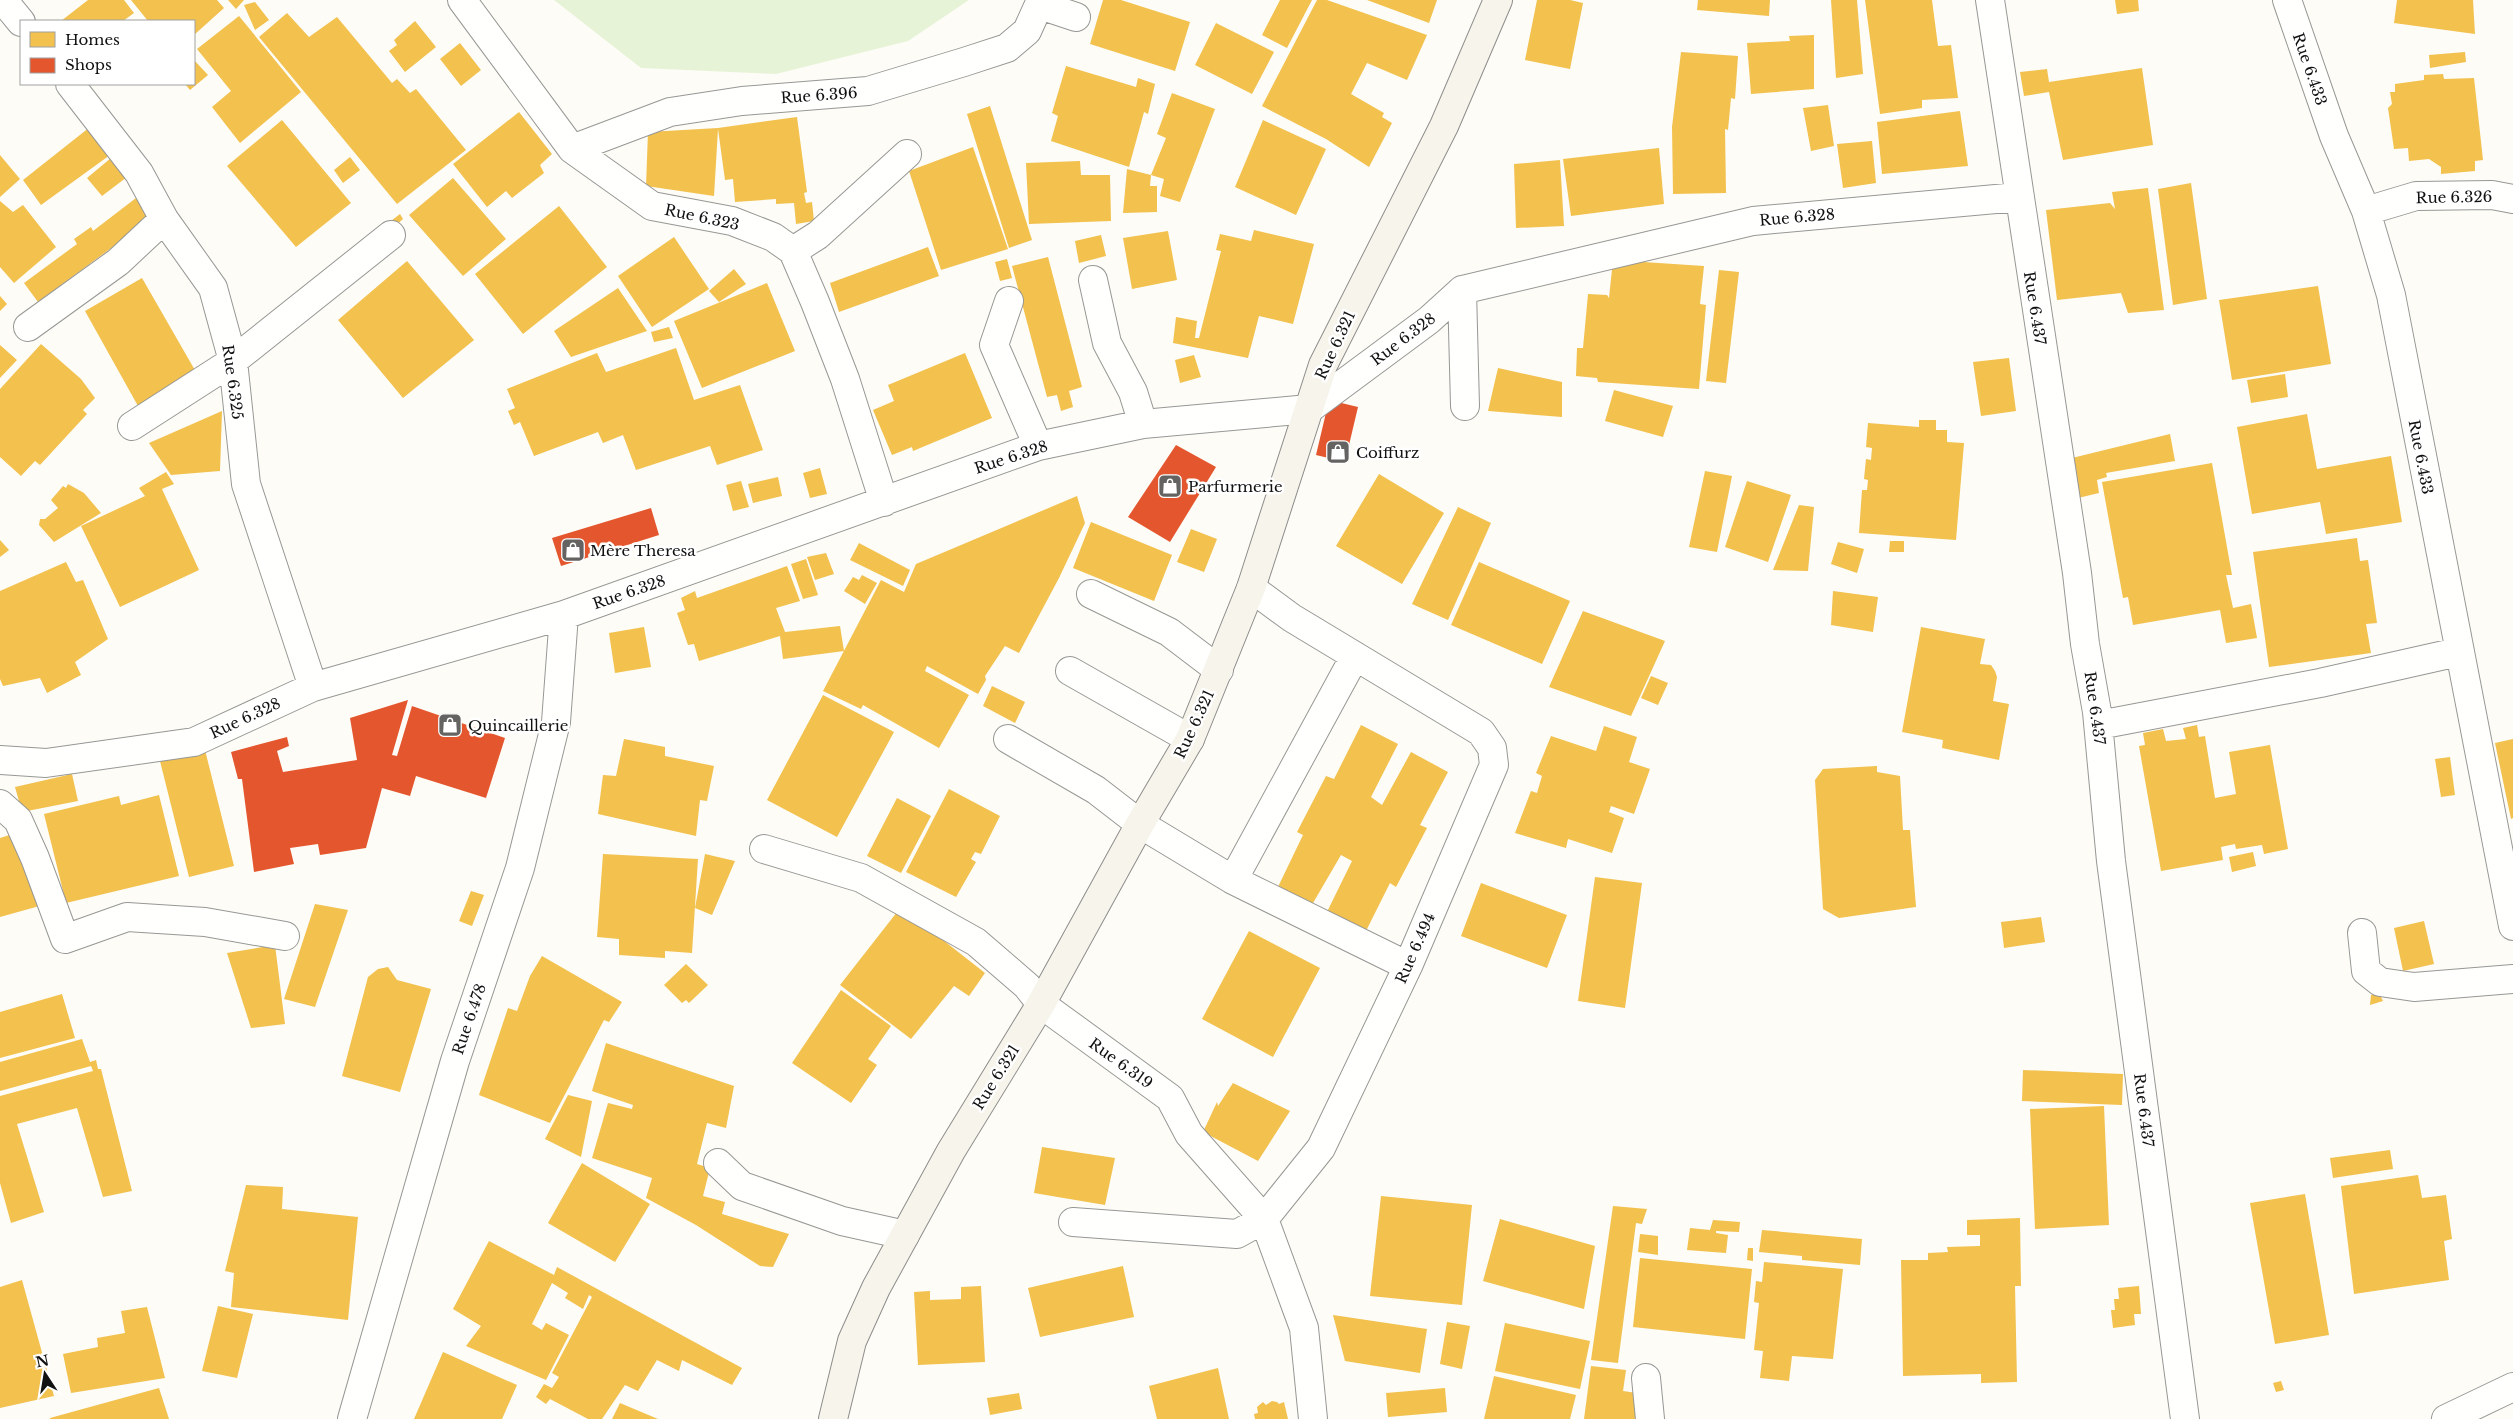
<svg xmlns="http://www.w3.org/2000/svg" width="2513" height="1419" font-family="'Libre Baskerville',serif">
	<rect width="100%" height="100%" fill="#fdfcf7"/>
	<path fill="#e7f3d7" d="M554,0H969L908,41L776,74L641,68Z"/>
	<path fill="#f2c14e" d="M88,0H124L134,13L123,21H61Z
		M131,0H217L224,8L194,35V21H148Z
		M228,0H244L236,9Z
		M1103,0H1121L1190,22L1175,71L1090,44Z
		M1280,0H1312L1287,48L1262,35Z
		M1317,0H1327L1427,35L1407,80L1367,63L1351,94L1384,113L1382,117L1392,123L1369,167L1326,139L1262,106Z
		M1367,0H1437L1429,23Z
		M1537,0H1570L1583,3L1570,69L1525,60Z
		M1698,0H1770L1769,16L1697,10Z
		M1831,0H1857L1863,74L1836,78Z
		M1865,0H1932L1938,46L1951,45L1958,98L1922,100V108L1880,114Z
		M2115,0H2138L2139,11L2117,14Z
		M2397,0H2473L2475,34L2394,23Z
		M255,2L269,20L255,30L244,5Z
		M287,13L309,37L337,17L392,83L397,79L410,93L416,89L466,150L397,204L259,37Z
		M239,16L301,92L240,143L212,107L231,91L197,49Z
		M415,21L436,47L405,72L389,51L397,45L394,40Z
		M1216,23L1274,52L1252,94L1195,65Z
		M1814,35V89L1751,94L1747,43L1790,41L1789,36Z
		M460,43L481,70L461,86L440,59Z
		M1681,52L1738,56L1735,99L1731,98L1728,130L1725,129L1726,193L1673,194L1672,127Z
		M2465,52L2466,62L2430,68L2429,55Z
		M194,60L208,75L190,90L185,84H194Z
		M1066,66L1136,87L1138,78L1155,84L1148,114L1144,112L1129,167L1051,141L1058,116L1052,113Z
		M2142,68L2153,145L2063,160L2049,92L2024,96L2020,72L2047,69L2049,82Z
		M2443,74L2444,79L2474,78L2483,160L2475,161V171L2441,174V167L2429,159L2409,161L2408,148L2394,149L2388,108L2392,104L2390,92H2395V84L2424,80V75Z
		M1172,93L1215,109L1180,202L1160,196L1164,179L1151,175L1166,138L1157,134Z
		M1828,105L1834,146L1811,151L1803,108Z
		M990,106L1032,240L1009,248L967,114Z
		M1960,111L1968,166L1882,174L1877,122Z
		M519,112L552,154L540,165L544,173L512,198L506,191L487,207L453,164Z
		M797,117L807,192L804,193L806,203L812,202L814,221L796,224L794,203L776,204V199L735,202L733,179L725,180L718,129L714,196L646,186L648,132L718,128Z
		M282,120L351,203L296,247L227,166Z
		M1263,120L1326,149L1296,215L1235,187Z
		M90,127L110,155L41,205L23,180Z
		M1872,141L1876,183L1843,188L1837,144Z
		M973,147L1008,249L941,270L909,171Z
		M1659,148L1664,204L1571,216L1563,159Z
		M0,155L20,179L0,197Z
		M350,157L360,170L343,183L334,170Z
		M111,158L127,177L102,196L87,178Z
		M1560,160L1564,226L1516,228L1514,164Z
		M1080,161L1081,175H1110L1111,221L1029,224L1026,163Z
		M1127,169L1151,175L1150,186H1157V212L1123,213Z
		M453,178L506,239L463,276L409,215Z
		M2191,183L2207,299L2173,305L2158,189Z
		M2148,188L2164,310L2128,313L2121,293L2057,300L2046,210L2110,203L2115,209L2112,192Z
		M136,198L152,218L38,302L24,283L77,244L74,239L91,227L93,231Z
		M0,201L13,212L23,205L56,247L14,283L0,267Z
		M559,206L607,267L523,334L475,274Z
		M400,214L403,219L392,229L387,224Z
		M1254,230L1314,244L1293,324L1259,316L1248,358L1173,343L1176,317L1197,321L1195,338H1199L1221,251L1216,250L1220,234L1251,241Z
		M1168,231L1177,280L1132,289L1123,238Z
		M1101,235L1106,256L1079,263L1075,241Z
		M674,237L709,289L652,327L618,276Z
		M928,247L939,276L839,312L830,283Z
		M1048,257L1082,387L1069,391L1073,407L1061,411L1057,395L1047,397L1012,266Z
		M1007,259L1012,278L1000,281L995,262Z
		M1613,260L1704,266L1700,304L1706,305L1699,389L1598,382L1597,378L1576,376L1577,348H1583L1588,294L1607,295L1609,298Z
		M407,261L474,340L403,398L338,320Z
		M734,269L746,284L719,302L709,291Z
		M1719,270L1739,272L1726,383L1706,381Z
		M142,278L196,372L138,406L85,311Z
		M767,283L795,351L702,388L674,321Z
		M2318,286L2331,364L2232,380L2219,300Z
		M618,288L647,331L571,357L554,331Z
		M0,296L7,304L0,311Z
		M669,327L673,338L654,342L651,332Z
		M41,344L81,379L95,398L83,410L87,414L40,465L35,461L21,476L0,457V389Z
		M0,345L17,360L0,378Z
		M676,348L694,400L740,385L763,450L717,465L710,446L636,470L623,435L603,443L598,432L534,456L520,422L514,425L508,411L515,408L507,389L597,353L606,372Z
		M965,353L992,418L913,451L912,447L892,455L873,410L894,401L888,385Z
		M1194,355L1201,377L1180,383L1175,360Z
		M2009,358L2016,411L1981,416L1973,362Z
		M1498,368L1562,382V417L1488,411Z
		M2285,374L2288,397L2251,403L2247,380Z
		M1614,390L1673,406L1663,437L1605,421Z
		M222,411L220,471L171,475L149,443Z
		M2307,414L2317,469L2391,456L2402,522L2326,534L2320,502L2252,514L2237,427Z
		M1919,420H1936V430H1947V442L1964,443L1956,540L1859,533L1862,490H1867L1868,480L1864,479L1866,459L1871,460L1872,448L1866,447L1868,423L1919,427Z
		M2170,434L2175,461L2106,473L2107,477L2097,480L2099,493L2078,498L2072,458Z
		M2212,463L2232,575H2226L2233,608L2251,604L2257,638L2226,643L2220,610L2133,625L2128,597L2123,598L2102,482Z
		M820,468L827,494L810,498L803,473Z
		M1705,471L1732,476L1717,552L1689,547Z
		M166,472L174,484L162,489L199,570L120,607L81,526L145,496L139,488Z
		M1379,474L1444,513L1402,584L1336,546Z
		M778,477L782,496L753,503L748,484Z
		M741,481L749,507L733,511L726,485Z
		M1747,481L1791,495L1768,562L1725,547Z
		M68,484L84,493L101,513L54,542L39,525L40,519H45L58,508L51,500L63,486L66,488Z
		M1077,496L1085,523L1059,578L1019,653L1005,646L985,676L986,680L978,694L927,666L925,671L969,695L939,748L863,705L861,709L823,691L881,580L904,592L916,564Z
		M1799,505L1814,507L1808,571L1773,570Z
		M1458,507L1491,523L1448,620L1412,604Z
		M1091,522L1172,555L1154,601L1073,568Z
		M1191,529L1217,539L1204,572L1177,562Z
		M2357,538L2360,561L2368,560L2377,623L2366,624L2371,653L2269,667L2253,552Z
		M0,540L9,550L0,557Z
		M1890,541H1904V552H1889Z
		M1838,542L1864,549L1857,573L1831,564Z
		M859,543L910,570L903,586L850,560Z
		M826,553L834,574L815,580L807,557Z
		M806,559L818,595L803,599L791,564Z
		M66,562L76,582L83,580L108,639L75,662L81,675L47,693L40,678L3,686L0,679V591Z
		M1479,562L1570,601L1542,664L1451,625Z
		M787,566L800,601L776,608L785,632L840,626L844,651L783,659L780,636L699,661L694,644L688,645L677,613L685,610L681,598L695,591L697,598Z
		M862,575L877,583L865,604L844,591L853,577L859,580Z
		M1833,591L1878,597L1873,632L1831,625Z
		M1583,611L1665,641L1631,716L1549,687Z
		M644,627L651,667L615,673L609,633Z
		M1921,627L1985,639L1980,664L1991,665L1995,671L1997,677L1993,701L2009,704L1999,760L1942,748L1943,740L1902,732Z
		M1651,676L1668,683L1658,705L1641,698Z
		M992,686L1025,702L1015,723L983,706Z
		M823,695L894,732L837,837L767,800Z
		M1361,725L1398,744L1371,797L1382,805L1411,752L1448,772L1420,825L1427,828L1396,887L1390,883L1365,933L1325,916L1352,861L1341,855L1313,903L1316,910L1277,889L1303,835L1297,832L1326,776L1334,779Z
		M2197,725L2199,737L2205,736L2215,798L2236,794L2229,752L2270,745L2288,849L2264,854L2262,845L2236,849L2235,844L2221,847L2223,860L2161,871L2139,746L2145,745L2143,733L2163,729L2166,741L2186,739L2183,728Z
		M1604,726L1637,737L1629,762L1650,769L1634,814L1611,806L1609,812L1624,818L1612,853L1568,839L1566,848L1515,833L1531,791L1537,793L1542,776L1536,773L1551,736L1596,751Z
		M624,739L665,747V756L714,766L707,801L700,800L696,836L598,814L603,775L616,776Z
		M2513,739V818L2511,819L2495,743Z
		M205,750L234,866L189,877L160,761Z
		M2450,757L2455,795L2441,797L2435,759Z
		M1877,766V772L1900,776L1903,830H1910L1916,907L1839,918L1823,909L1815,780L1823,769Z
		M72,774L78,801L22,812L15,787Z
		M949,789L1000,816L981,854L975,852L971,859L976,862L956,897L906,872Z
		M159,795L179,876L66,903L44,814L119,796L121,805Z
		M897,798L931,816L901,873L867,856Z
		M22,831L43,905L0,917V838Z
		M2253,852L2256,866L2232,872L2229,857Z
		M603,854L698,859L692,953L665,951V958L619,955V939L597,937Z
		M705,854L735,861L712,915L695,908Z
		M1595,877L1642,883L1625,1008L1578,1001Z
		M1481,883L1567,915L1547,968L1461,936Z
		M471,891L484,895L472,926L459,921Z
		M315,904L348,910L315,1007L284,999Z
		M901,907L985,973L969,996L954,986L911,1039L840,985Z
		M2041,917L2045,942L2004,948L2001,922Z
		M2424,921L2434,964L2403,971L2394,928Z
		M1249,931L1320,968L1273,1057L1202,1019Z
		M275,945L285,1024L251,1028L227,953Z
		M542,956L622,1002L609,1022L604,1020L550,1123L479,1095L508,1008L517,1011L530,976Z
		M686,964L708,985L689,1003L686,1000L682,1003L664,985Z
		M388,967L397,980L431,989L400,1092L342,1076L368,977L378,969Z
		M841,990L891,1026L868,1059L877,1065L851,1103L792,1063Z
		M2379,993L2383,1001L2370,1005L2371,995Z
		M62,994L75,1038L0,1058V1012Z
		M82,1039L90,1062L96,1060L98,1069H101L132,1191L103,1197L77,1108L17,1124L44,1212L11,1223L0,1183V1096L93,1071L91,1066L0,1091V1062Z
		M606,1043L734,1086L726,1128L707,1123L697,1164L710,1168L703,1196L725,1202L722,1214L789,1234L773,1267L760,1266L696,1225L646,1198L652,1178L592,1158L608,1103L632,1109L633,1105L592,1091Z
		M2023,1070L2123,1074L2122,1105L2022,1101Z
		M1233,1083L1290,1111L1258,1161L1203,1132L1217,1102L1218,1106Z
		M568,1095L592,1101L581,1157L545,1139Z
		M2104,1106L2109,1225L2035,1229L2030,1109Z
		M1042,1147L1115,1158L1105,1205L1034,1193Z
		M2390,1150L2393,1169L2333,1178L2330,1158Z
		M582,1163L650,1204L615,1262L548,1223Z
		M2418,1175L2422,1198L2446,1195L2452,1239L2444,1241L2449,1280L2354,1294L2341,1186Z
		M246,1185L283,1187L282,1209L358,1217L348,1320L231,1307L234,1273L225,1271Z
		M2305,1194L2329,1335L2275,1344L2250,1203Z
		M1381,1196L1472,1205L1462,1305L1370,1296Z
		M1613,1206L1647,1209L1642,1224L1636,1223L1618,1363L1591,1360Z
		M2020,1218L2021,1286H2015L2017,1382L1981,1383V1374L1903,1376L1901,1260H1928V1253L1948,1252L1947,1247L1980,1246V1235H1967V1220Z
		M1500,1219L1595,1246L1584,1309L1483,1281Z
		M1713,1220L1740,1222L1739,1232L1716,1231V1233L1728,1235L1726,1253L1687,1250L1690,1228L1710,1230Z
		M1762,1230L1862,1239L1860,1265L1802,1260V1256L1759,1252Z
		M1640,1234L1658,1236V1255L1638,1252Z
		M489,1241L554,1275L557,1267L742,1368L732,1385L682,1360L679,1371L657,1360L638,1391L625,1385L602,1419H588L550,1399L546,1404L536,1397L544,1384L552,1388L559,1377L552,1373L592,1297L589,1295L583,1309L565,1298L568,1293L552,1283L532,1324L542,1330L546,1323L569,1335L546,1380L466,1346L481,1326L453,1309Z
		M1748,1248H1753V1261L1747,1260Z
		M1640,1258L1752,1269L1745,1339L1633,1327Z
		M1764,1262L1843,1269L1833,1359L1792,1356L1789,1381L1760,1378L1763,1351L1754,1350L1759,1303L1754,1302L1756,1281L1762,1282Z
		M1123,1266L1134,1317L1040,1337L1028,1288Z
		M22,1280L54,1396L0,1408V1287Z
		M981,1286L985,1362L918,1365L914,1292L930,1291V1300L961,1299V1287Z
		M2139,1286L2141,1314H2134L2135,1325L2113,1328L2111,1310H2115L2114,1299H2119L2118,1288Z
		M218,1306L253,1314L237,1378L202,1371Z
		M147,1307L165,1378L71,1393L63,1354L98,1347L97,1338L125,1333L121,1311Z
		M1333,1315L1427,1329L1420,1373L1345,1361Z
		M1447,1322L1470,1326L1462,1369L1440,1364Z
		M1505,1323L1590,1341L1580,1389L1495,1371Z
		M443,1352L517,1385L502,1419H414Z
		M1591,1366L1626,1370L1623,1391L1644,1394L1640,1419H1584Z
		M1218,1368L1229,1419H1157L1149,1386Z
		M1494,1376L1576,1395L1570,1419H1484Z
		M2281,1381L2284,1390L2276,1392L2273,1383Z
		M159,1388L169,1419H50V1418Z
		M1445,1388L1447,1412L1388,1417L1386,1393Z
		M1019,1393L1022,1409L990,1415L987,1398Z
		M1272,1401L1277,1402L1279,1404L1284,1402L1288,1419H1255L1254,1414L1258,1413L1257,1407L1263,1402L1266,1405Z
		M620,1403L658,1419H612Z"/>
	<path fill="#e4572e" d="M1329,400L1358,407L1345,462L1316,455Z
		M1176,445L1216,467L1170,542L1128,517Z
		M651,508L659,535L561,566L552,538Z
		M408,700L392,755L397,756L412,706L505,738L486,798L416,776L410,796L382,788L366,848L320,855L318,844L290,848L294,864L254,872L242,779H238L231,752L287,737L289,746L277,751L283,772L357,760L350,718Z"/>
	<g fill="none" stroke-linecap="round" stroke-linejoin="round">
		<g stroke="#979795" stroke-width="30">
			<path id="street" d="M3,0L21,22
				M462,0L572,149L652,206L732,221L773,237L793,251L815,302L845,379L884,502
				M1990,0L2077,573L2085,644L2097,712L2111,861L2185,1419
				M2287,0L2334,136L2366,211L2391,295L2513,926
				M1040,5L1076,17
				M70,84L139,173L164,219L213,288L233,361L246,484L313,687
				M572,149L670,112L742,101L868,91L964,62L1007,48L1027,31L1041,0
				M2366,211L2416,196L2492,195L2513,199
				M793,251L818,235L907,154
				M1093,280L1107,343L1133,392L1143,424
				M1462,290L1465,406
				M1009,301L994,345L1038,446
				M28,327L118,262L164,219
				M132,426L233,361L391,235
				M1091,594L1169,632L1219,670
				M1070,671L1190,739
				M2099,725L2320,683L2458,652
				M1008,739L1096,790L1140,824L1233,880L1408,966
				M0,760L46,763L194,742L313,687L564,615L1038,446L1143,424L1309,409L1429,320L1462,290L1753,221L2018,197
				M0,804L18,820L35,858L65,939L127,917L205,922L285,936
				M764,849L861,878L976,942L1027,986L1041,1004L1170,1098L1189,1134L1264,1219L1304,1328L1313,1419
				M1233,880L1355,656
				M2362,933L2366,971L2380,982L2414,987L2513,979
				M718,1163L742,1186L842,1221L905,1235
				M1073,1222L1237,1234L1264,1219L1321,1148L1408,966L1494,765L1492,748L1481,732L1292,618L1251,588
				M1646,1378L1650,1419
				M352,1419L455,1061L520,868L556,722L564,615
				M2446,1419L2513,1387"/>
		</g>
		<g stroke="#8e8d8b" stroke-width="30">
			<path id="secondary" d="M833,1419L852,1341L876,1288L951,1151L1041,1004L1140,824L1190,739L1251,588L1323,365L1444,126L1498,0"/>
		</g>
		<use href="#street" stroke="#fffffe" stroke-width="28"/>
		<use href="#secondary" stroke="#f6f4eb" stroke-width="28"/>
	</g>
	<defs>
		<g id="shop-square" transform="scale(1.25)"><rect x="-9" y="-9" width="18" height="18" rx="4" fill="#646362" stroke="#fff"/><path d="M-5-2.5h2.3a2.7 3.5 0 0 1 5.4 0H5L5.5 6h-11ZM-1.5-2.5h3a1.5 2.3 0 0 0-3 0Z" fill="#fff"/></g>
	</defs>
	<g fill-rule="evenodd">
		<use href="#shop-square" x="1338" y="452"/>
		<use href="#shop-square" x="1170" y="486"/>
		<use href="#shop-square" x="573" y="550"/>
		<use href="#shop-square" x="450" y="725"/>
	</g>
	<g text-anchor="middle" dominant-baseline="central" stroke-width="5" stroke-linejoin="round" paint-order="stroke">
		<g font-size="15" fill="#111" stroke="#fff">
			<text transform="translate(2310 69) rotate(71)">Rue 6.433</text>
			<text transform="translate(819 95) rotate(-4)">Rue 6.396</text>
			<text transform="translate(2454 197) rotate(-1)">Rue 6.326</text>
			<text transform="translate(702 217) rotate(12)">Rue 6.323</text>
			<text transform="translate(1797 217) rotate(-5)">Rue 6.328</text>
			<text transform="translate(2035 308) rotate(81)">Rue 6.437</text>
			<text transform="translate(1403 339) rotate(-37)">Rue 6.328</text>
			<text transform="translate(1335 345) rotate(-65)">Rue 6.321</text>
			<text transform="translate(233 382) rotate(82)">Rue 6.325</text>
			<text transform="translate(1011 457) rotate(-18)">Rue 6.328</text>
			<text transform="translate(2421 457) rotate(79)">Rue 6.433</text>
			<text transform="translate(629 592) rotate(-19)">Rue 6.328</text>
			<text transform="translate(2095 708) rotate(82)">Rue 6.437</text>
			<text transform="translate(245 718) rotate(-25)">Rue 6.328</text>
			<text transform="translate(1194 724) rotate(-65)">Rue 6.321</text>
			<text transform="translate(1415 948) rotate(-66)">Rue 6.494</text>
			<text transform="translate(469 1019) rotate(-71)">Rue 6.478</text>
			<text transform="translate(1121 1063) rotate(36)">Rue 6.319</text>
			<text transform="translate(996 1077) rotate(-58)">Rue 6.321</text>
			<text transform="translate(2144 1110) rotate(83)">Rue 6.437</text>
		</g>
		<g font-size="15" fill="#111" stroke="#fff" text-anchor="start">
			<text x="1356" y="452">Coiffurz</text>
			<text x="1188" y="486">Parfurmerie</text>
			<text x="590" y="550">Mère Theresa</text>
			<text x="468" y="725">Quincaillerie</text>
		</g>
	</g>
	<rect x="20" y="20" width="175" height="65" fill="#ffffff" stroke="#a0a0a0"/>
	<rect x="30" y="32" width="25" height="15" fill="#f2c14e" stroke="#a0a0a0"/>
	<text x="65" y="45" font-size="15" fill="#111111">Homes</text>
	<rect x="30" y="58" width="25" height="15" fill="#e4572e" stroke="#a0a0a0"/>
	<text x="65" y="70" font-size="15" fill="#111111">Shops</text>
	<g transform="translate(45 1374) rotate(348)" stroke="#ffffff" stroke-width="4" paint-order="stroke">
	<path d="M0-4L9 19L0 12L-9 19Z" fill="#111111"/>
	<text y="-8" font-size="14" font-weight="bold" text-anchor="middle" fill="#111111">N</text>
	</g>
</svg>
